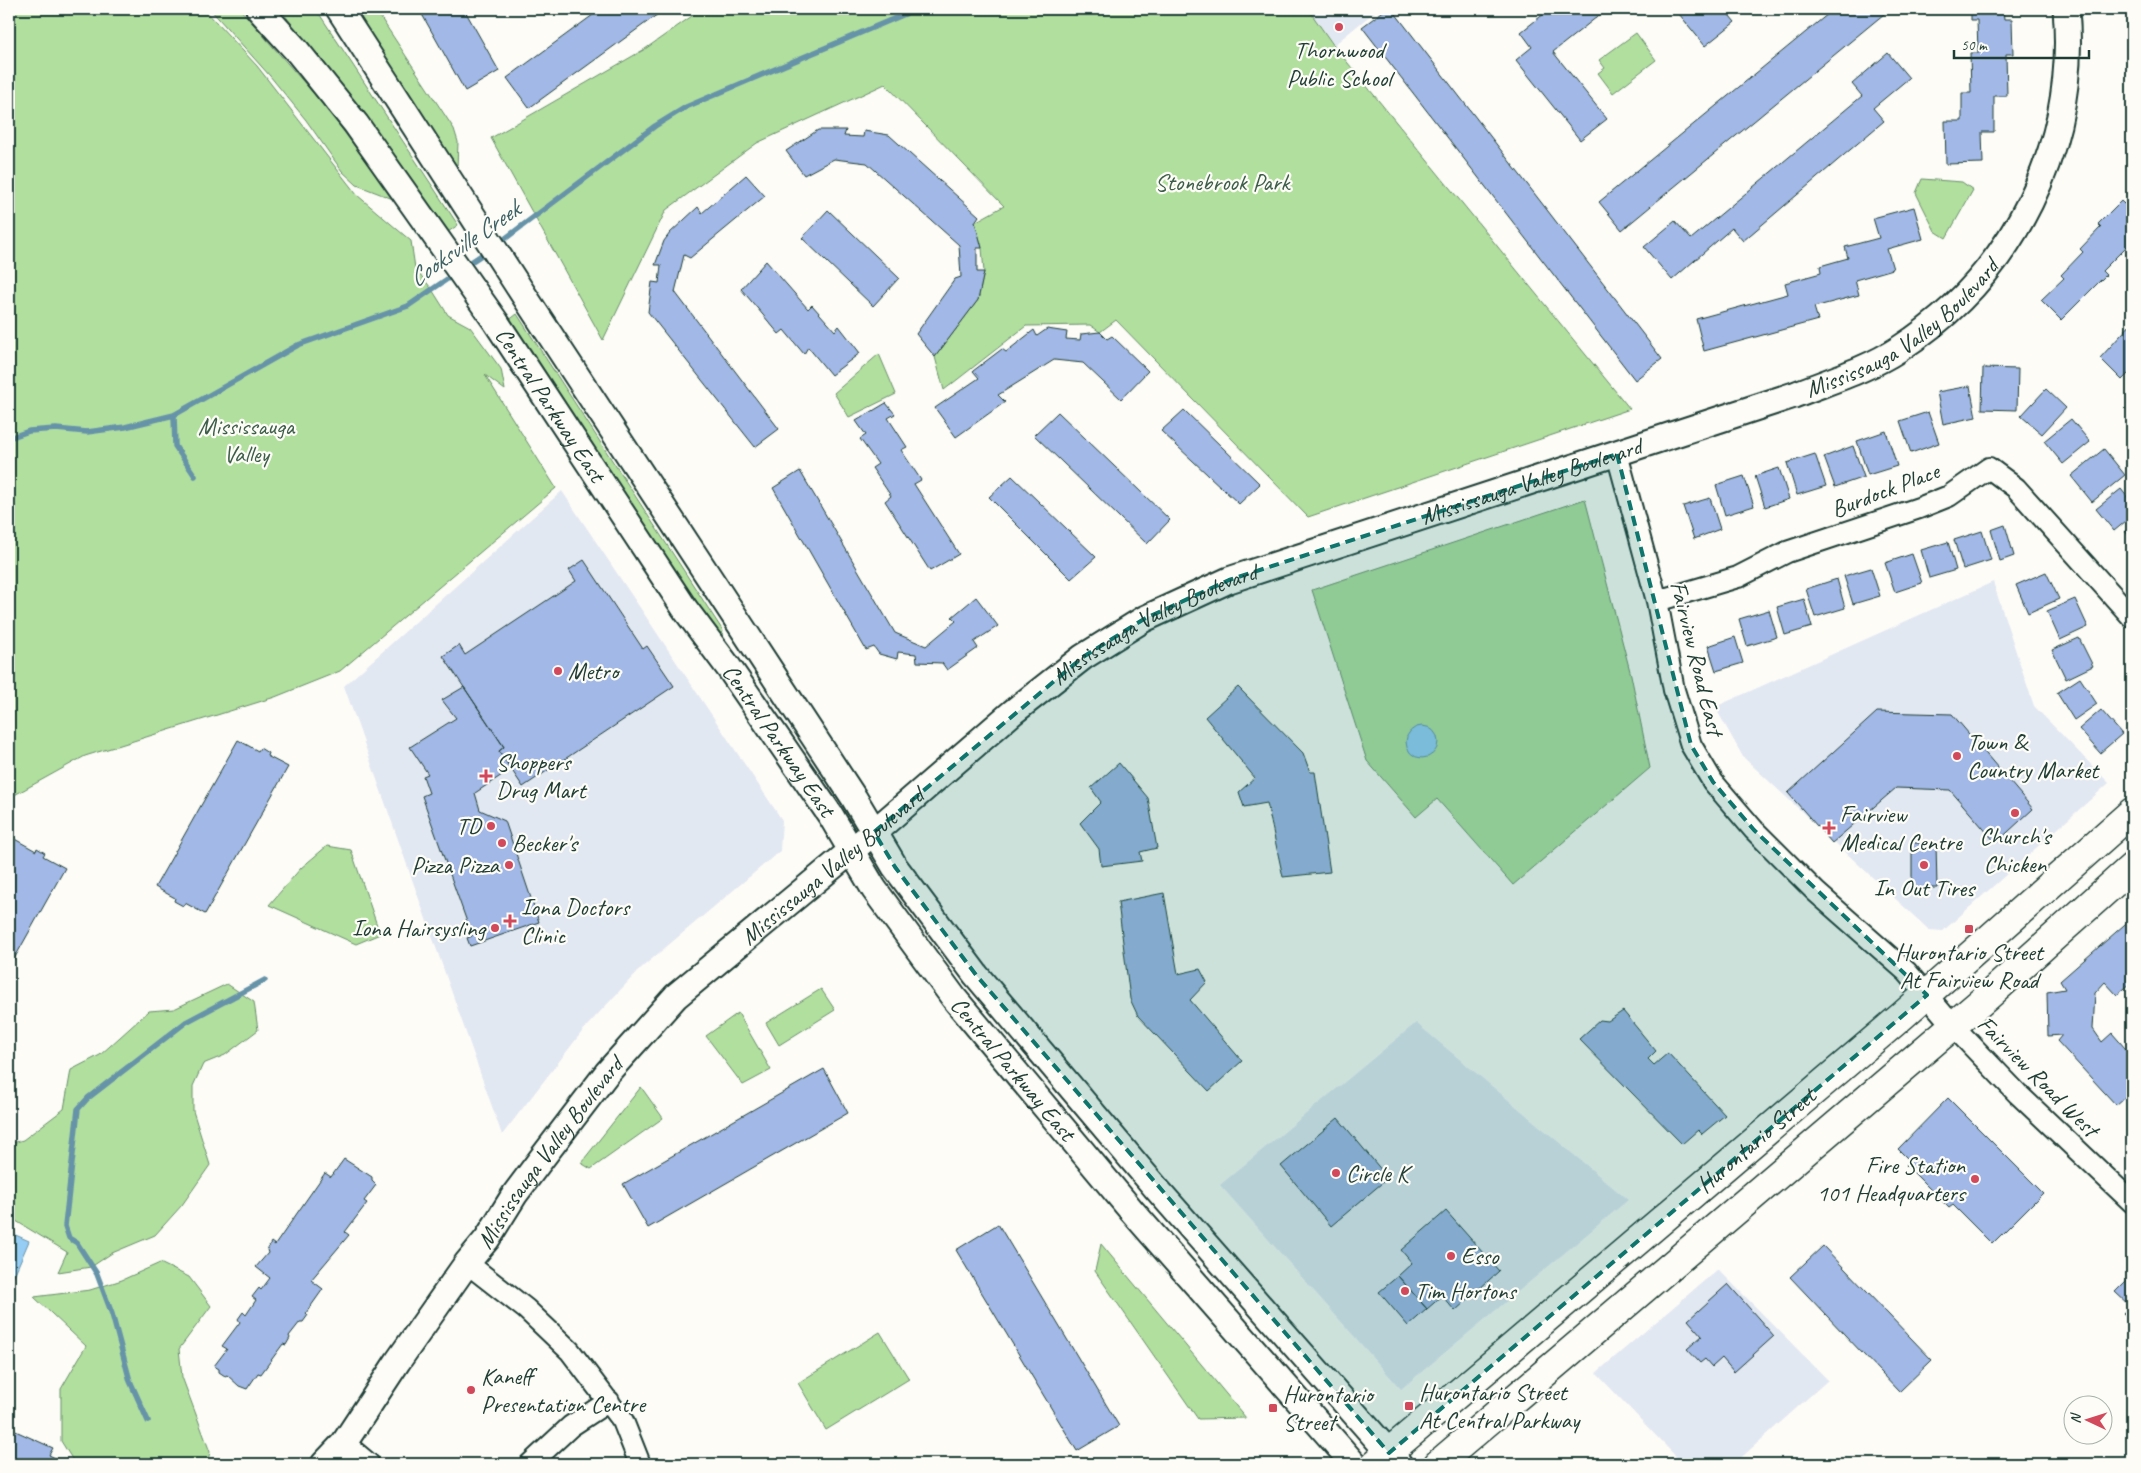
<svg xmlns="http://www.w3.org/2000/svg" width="2141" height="1473" font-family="Caveat,sans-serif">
	<rect width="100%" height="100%" fill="#fdfcf7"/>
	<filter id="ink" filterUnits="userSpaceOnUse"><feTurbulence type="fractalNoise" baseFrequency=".02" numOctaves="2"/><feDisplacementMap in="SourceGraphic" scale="10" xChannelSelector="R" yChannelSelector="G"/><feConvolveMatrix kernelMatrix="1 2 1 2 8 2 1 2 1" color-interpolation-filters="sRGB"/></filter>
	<g filter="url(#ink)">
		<path fill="#e2e8f2" d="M1308,9H1378L1334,45Z
			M562,491L782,820L780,851L640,969L585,1028L502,1135L344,686Z
			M1993,582L2034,706L2109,783L1943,931L1929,930L1743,757L1715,707Z
			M1416,1023L1628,1200L1401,1389L1220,1185Z
			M1718,1269L1828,1380L1734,1464H1683L1596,1373Z"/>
		<path fill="#b1df9e" stroke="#688e69" d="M9,9H204L257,66L357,195L411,241L415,268L431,288L448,315L470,327L501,369L505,390L485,375L556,488L340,671L275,697L85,756L9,798Z
			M210,9H240L328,110L393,199L357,185L342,171L306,120L270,76Z
			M280,9H316L458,225L445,234L363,114Z
			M353,9H375L454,129L458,142L457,169L460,174Z
			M702,9H1308L1334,46L1630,409L1308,517L1116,320L1100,332L1090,325L1026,326L944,390L935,357L978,300L984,272L982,248L975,222L1004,206L885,84L757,143L666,210L603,340L491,138L645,49Z
			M1636,33L1656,60L1613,93L1598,73L1605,68L1599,60Z
			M1922,179L1962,182L1973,190L1946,238L1935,231L1916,193Z
			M517,314L723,631L722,635H718L508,321Z
			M879,354L896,394L849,417L834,393Z
			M1585,499L1631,675L1650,768L1513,885L1437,799L1416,817L1367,761L1312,590Z
			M327,846L351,850L380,934L356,944L269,905L301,868Z
			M227,984L254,1002L258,1030L225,1055L203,1064L193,1086V1111L210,1165L182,1205L155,1235L112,1253L91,1267L58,1272L67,1252L16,1221L9,1222V1144L23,1140L64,1109L71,1070L100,1055L149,1011L174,1009Z
			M821,989L835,1010L779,1045L766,1023Z
			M738,1013L771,1070L743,1085L706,1036Z
			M641,1087L663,1118L591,1169L581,1163Z
			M1101,1244L1246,1418L1198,1419L1095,1271Z
			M160,1263L189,1277L211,1306L179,1349L182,1377L210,1452L207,1464H73L74,1462L61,1441V1389L86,1346L34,1297L90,1290L122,1280Z
			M880,1332L909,1379L826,1430L798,1383Z"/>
		<path fill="#96cdf5" stroke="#6693a8" d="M1406 742a16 16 0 1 1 32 0a16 16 0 1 1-32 0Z
			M9,1232L29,1241L9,1287Z"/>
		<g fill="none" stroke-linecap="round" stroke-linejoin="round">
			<path stroke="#6693a8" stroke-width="5.5" d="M498,244L655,126L686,107L905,14L913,9
				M465,266L489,250
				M174,415L175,446L195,476
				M9,438L29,431L56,429L87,432L125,427L174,415L298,345L408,306L456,273
				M148,1421L130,1381L112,1314L97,1274L77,1243L69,1238L65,1226L78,1109L88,1098L186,1022L265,980"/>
		</g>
		<path fill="#a2b8e6" stroke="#1f3d34" d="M419,9H464L499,71L465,91Z
			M601,9H665L529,108L507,78Z
			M1386,9H1392L1662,359L1635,380L1362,27Z
			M1550,9H1607L1553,52L1607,119L1580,140L1516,60L1532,47L1521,32Z
			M1675,9H1724L1735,22L1705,46Z
			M1834,9H1890L1622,230L1599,202Z
			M1971,9H2003L2004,19H2012L2013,54H2006L2007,96H1994V132H1982L1983,163L1946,164L1945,121H1962V93H1971L1970,53H1978L1977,20H1971Z
			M1888,53L1909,78L1873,108L1884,121L1743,241L1732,228L1672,280L1644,247L1675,221L1691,239L1862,96L1852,84Z
			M818,130H846L844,136L863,137L864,131L889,135L979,216L975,222L982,248H977V272H984L978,300L935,357L916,334L955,279L961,277L959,245L867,163L834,159L804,175L786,151Z
			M746,175L765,196L690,258L684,255L675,292L779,429L755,447L648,312L652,282L659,283L661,265H655L664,241L670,233L698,207L702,213Z
			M2132,196V241L2102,271L2106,275L2061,320L2041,300L2064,278L2061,275L2083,252L2080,249L2101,227L2098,224L2121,201L2124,204Z
			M1914,207L1923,239L1887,249L1893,269L1855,280L1859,295L1814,307L1818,320L1704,351L1696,319L1788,294L1785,283L1821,273L1820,266L1848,258L1845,247L1879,238L1873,218Z
			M828,210L899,278L873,306L802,238Z
			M766,261L808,309L812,305L835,331L839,326L860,353L831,375L808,347L804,354L784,330L779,334L741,289Z
			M2132,323V370L2122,380L2100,358Z
			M1047,329L1067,332L1066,339L1080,340L1081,334L1100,332L1107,339L1112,336L1148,371L1121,399L1083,363L1054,360L998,395L1005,402L956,437L935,408L979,378L973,371L1002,349L1006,352L1034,330L1037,336Z
			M1983,368L2018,369L2017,410L1982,409Z
			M1970,386L1976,417L1943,424L1937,392Z
			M2046,389L2066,408L2042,434L2021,416Z
			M886,403L895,414L888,418L907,447L901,450L921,480L914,484L959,554L930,571L885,501L891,496L872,468L878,464L860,439L866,435L856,421Z
			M1184,410L1260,484L1239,504L1161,431Z
			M1058,412L1170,520L1147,544L1034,435Z
			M1928,412L1939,443L1911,453L1900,421Z
			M2071,419L2090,442L2063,464L2044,441Z
			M1886,431L1897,466L1868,475L1857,441Z
			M1853,446L1864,477L1835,487L1824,457Z
			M2104,449L2125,475L2092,502L2071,476Z
			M1815,454L1826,486L1797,495L1787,463Z
			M1779,468L1789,499L1765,507L1755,476Z
			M800,471L895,633L926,646L956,621L952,617L976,597L998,626L974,642L978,648L947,670L942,663L917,662L916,654L898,652L897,659L879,654L874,647L866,650L773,488Z
			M1012,476L1096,557L1071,579L989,497Z
			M1744,476L1754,506L1725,515L1716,485Z
			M2121,489L2132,503V516L2114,531L2096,509Z
			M1710,498L1720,529L1694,539L1683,506Z
			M2005,525L2014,556L2000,561L1991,530Z
			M2132,525V541L2125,531Z
			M1982,531L1991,560L1963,569L1954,540Z
			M1948,542L1956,570L1929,578L1921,550Z
			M1912,554L1922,583L1895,592L1885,563Z
			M584,560L643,649L647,646L674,686L523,787L499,751L504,747L443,656L459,645L465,655L576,581L569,570Z
			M1871,568L1880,596L1853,604L1844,576Z
			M2046,572L2059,599L2028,613L2016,585Z
			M1837,579L1845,608L1815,617L1806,589Z
			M1804,599L1812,627L1785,635L1777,607Z
			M2075,599L2088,627L2060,640L2047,611Z
			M1769,610L1777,637L1747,646L1739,619Z
			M1735,637L1743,663L1716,671L1708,646Z
			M2079,638L2093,666L2066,679L2052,650Z
			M2080,678L2097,704L2074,720L2057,693Z
			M464,687L504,747L499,751L511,769L475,793L480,810L505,821L539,922L470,946L467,938L472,936L422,796L429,793L423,776L428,774L410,747L456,718L442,700Z
			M1238,687L1303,753L1310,772H1315L1330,872L1283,877L1267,803L1244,807L1239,792L1255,778L1205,717Z
			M2101,710L2122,734L2100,753L2079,729Z
			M1877,712L1952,714L2033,809L1996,843L1950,790L1896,788L1832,843L1788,793Z
			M238,740L258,751L260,748L268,753L267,756L288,767L205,914L185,903L183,906L174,901L175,898L155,887Z
			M1119,763L1148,798L1157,848L1140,852L1142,861L1101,866L1099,849L1080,823L1101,802L1091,788Z
			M11,837L36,851L37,848L45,853L43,856L65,868L9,968V841Z
			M1912,843H1936L1937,888H1912Z
			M1164,893L1178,974L1200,969L1207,982L1190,1000L1242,1061L1209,1091L1138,1016L1130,999L1118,902Z
			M2132,918V982L2117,995L2105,982L2095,993L2093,1029L2102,1042L2112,1033L2132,1056V1091L2116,1105L2057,1041L2062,1035L2048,1036L2047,992L2065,989L2060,981Z
			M1623,1011L1656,1051L1648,1059L1654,1065L1668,1053L1725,1115L1702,1134L1698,1130L1682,1144L1579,1039L1600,1020L1608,1021Z
			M824,1069L848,1113L648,1228L623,1184Z
			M1948,1098L2043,1193L1992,1244L1953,1205L1949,1208L1906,1165L1910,1161L1898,1149Z
			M1338,1118L1388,1178L1331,1226L1281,1166Z
			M344,1159L372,1177V1181L376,1185L364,1201L367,1203L345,1232L349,1235L311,1280L323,1289L306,1313L308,1315L303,1322H300L289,1336L290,1338L286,1345L283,1344L261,1374L258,1373L247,1389L239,1386L227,1375L225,1376L219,1372V1369L214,1366L227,1349L222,1346L240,1322L238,1319L243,1312L246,1315L256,1300L252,1297L259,1288L261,1290L270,1278L256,1267L268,1253L267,1250L271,1242L275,1245L325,1173L331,1177Z
			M1446,1211L1499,1271L1455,1311L1442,1296L1427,1309L1398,1276L1412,1263L1401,1250Z
			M998,1224L1119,1426L1077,1451L956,1250Z
			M1823,1246L1932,1360L1899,1392L1790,1277Z
			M2132,1275V1322L2123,1313L2130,1306L2115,1292Z
			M1398,1276L1427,1309L1408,1326L1379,1292Z
			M1728,1284L1774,1336L1734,1372L1722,1358L1712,1367L1705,1359L1700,1363L1687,1349L1702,1336L1688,1320Z
			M9,1428L53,1448L49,1455L66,1463L65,1464H9Z"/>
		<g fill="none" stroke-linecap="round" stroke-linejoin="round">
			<g stroke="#1f3d34" stroke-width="24">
				<path id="minor" d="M1617,454L1657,601L1674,690L1691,745L1713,782L1754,830L1816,892L1907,972L1953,1026L2018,1094L2132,1202
					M1657,601L1738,577L1787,552L1919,508L1949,496L1989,468L2016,488L2132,617
					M467,1263L526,1309L570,1351L623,1421L640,1464
					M344,1443L369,1464
					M530,1464L571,1426L609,1401"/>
			</g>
			<g stroke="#1f3d34" stroke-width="29">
				<g id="tertiary">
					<path id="s1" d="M259,9L298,52L356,124L496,322L685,609L729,668L831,816L874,889L954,998L1132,1211L1354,1464"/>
					<path d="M339,9L529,303L854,798L895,867L976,975L1156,1188L1399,1464"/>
					<path id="s2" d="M324,1464L344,1443L398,1361L467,1263L487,1239L515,1194L542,1158L607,1073L676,996L874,832L1013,712L1083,657L1144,619L1229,580L1794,395C1829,381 1867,370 1899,349C2014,275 2078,145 2066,9"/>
				</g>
			</g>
			<g stroke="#1f3d34" stroke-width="31">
				<g id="primary">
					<path id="s3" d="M1375,1464L1902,1016L2132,812"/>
					<path d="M1438,1464L1988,996L2132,867"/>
				</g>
			</g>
			<use href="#minor" stroke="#fdfcf7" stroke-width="20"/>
			<use href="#tertiary" stroke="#fdfcf7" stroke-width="25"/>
			<use href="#primary" stroke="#fdfcf7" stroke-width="28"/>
		</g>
	</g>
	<path fill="#0f766e" fill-opacity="0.2" stroke="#0f766e" stroke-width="4" stroke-dasharray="10 6" stroke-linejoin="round" d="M1617,454L1691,745L1713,782L1754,830L1927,995L1389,1453L976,975L895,867L874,832L1083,657L1144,619L1229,580Z"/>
	<g fill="#d1495b" stroke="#fdfcf7" stroke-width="2">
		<circle cx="1339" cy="27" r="5"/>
		<circle cx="558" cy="671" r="5"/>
		<circle cx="1957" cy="756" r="5"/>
		<path d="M483.5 768.5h5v5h5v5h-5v5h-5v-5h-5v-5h5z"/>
		<circle cx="2015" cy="813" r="5"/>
		<circle cx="491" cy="826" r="5"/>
		<path d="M1826.5 820.5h5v5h5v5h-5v5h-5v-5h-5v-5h5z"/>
		<circle cx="502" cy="843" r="5"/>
		<circle cx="509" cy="865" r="5"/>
		<circle cx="1924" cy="865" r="5"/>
		<path d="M507.5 913.5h5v5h5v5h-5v5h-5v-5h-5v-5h5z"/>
		<circle cx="495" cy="928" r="5"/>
		<rect x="1964" y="924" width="10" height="10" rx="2.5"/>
		<circle cx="1336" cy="1173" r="5"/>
		<circle cx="1975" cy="1179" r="5"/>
		<circle cx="1451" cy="1256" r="5"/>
		<circle cx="1405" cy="1291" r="5"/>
		<circle cx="471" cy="1390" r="5"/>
		<rect x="1404" y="1401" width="10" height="10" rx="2.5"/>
		<rect x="1268" y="1403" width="10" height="10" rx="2.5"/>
	</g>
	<g text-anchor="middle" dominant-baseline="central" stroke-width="4.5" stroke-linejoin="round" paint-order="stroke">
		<g font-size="24" fill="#1f3d34" stroke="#fdfcf7" text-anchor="start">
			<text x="1339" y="50" text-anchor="middle">Thornwood<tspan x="1339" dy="28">Public School</tspan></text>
			<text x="568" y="671">Metro</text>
			<text x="1967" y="742">Town &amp;<tspan x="1967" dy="28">Country Market</tspan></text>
			<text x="496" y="762">Shoppers<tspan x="496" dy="28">Drug Mart</tspan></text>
			<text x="1840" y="814">Fairview<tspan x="1840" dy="28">Medical Centre</tspan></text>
			<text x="481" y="826" text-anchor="end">TD</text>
			<text x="2015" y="836" text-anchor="middle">Church's<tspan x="2015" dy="28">Chicken</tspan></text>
			<text x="512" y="843">Becker's</text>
			<text x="499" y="865" text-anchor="end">Pizza Pizza</text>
			<text x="1924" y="888" text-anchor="middle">In Out Tires</text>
			<text x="521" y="907">Iona Doctors<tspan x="521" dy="28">Clinic</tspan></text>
			<text x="485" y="928" text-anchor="end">Iona Hairsysling</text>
			<text x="1969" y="952" text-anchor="middle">Hurontario Street<tspan x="1969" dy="28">At Fairview Road</tspan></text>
			<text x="1965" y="1165" text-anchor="end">Fire Station<tspan x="1965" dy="28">101 Headquarters</tspan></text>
			<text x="1346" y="1173">Circle K</text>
			<text x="1461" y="1256">Esso</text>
			<text x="1415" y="1291">Tim Hortons</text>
			<text x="481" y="1376">Kaneff<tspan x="481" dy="28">Presentation Centre</tspan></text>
			<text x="1419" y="1392">Hurontario Street<tspan x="1419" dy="28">At Central Parkway</tspan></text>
			<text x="1283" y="1394">Hurontario<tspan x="1283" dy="28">Street</tspan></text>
		</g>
		<g font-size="24" fill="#3c5d49" stroke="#fdfcf7">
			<text x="1222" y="182">Stonebrook Park</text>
			<text x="246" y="426">Mississauga<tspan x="246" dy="28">Valley</tspan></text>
		</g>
		<g font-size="24" fill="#1f3d34" stroke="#fdfcf7">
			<text stroke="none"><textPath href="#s2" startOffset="2005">Mississauga Valley Boulevard</textPath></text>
			<text stroke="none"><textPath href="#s1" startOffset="492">Central Parkway East</textPath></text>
			<text stroke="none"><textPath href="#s2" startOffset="1600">Mississauga Valley Boulevard</textPath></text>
			<text transform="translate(1885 490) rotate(-21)">Burdock Place</text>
			<text stroke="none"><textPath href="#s2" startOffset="1195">Mississauga Valley Boulevard</textPath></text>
			<text transform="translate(1697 658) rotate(76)">Fairview Road East</text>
			<text stroke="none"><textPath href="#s1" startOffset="898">Central Parkway East</textPath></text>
			<text stroke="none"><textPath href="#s2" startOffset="790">Mississauga Valley Boulevard</textPath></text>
			<text stroke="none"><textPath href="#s1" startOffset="1302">Central Parkway East</textPath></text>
			<text transform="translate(2038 1076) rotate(45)">Fairview Road West</text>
			<text stroke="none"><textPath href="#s3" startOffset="500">Hurontario Street</textPath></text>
			<text stroke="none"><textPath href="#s2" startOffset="385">Mississauga Valley Boulevard</textPath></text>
		</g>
		<g font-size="25" font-style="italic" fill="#3d6164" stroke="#fdfcf7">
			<text transform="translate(464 244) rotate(-35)">Cooksville Creek</text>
		</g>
	</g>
	<rect width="2141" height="1473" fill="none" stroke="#fdfcf7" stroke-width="30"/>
	<rect x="15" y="15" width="2111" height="1443" fill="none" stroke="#1f3d34" stroke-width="2" filter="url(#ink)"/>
	<g transform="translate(2088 1420) rotate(274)"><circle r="24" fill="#fdfcf7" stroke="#a4b0a9"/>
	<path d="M0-4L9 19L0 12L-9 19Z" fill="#d1495b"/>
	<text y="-8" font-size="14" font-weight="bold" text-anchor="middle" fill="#1f3d34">N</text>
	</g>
	<path d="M1954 50v8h135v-8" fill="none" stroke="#1f3d34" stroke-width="2.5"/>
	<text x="1961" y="50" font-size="15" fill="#1f3d34" stroke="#fdfcf7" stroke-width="4" paint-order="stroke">50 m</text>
</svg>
